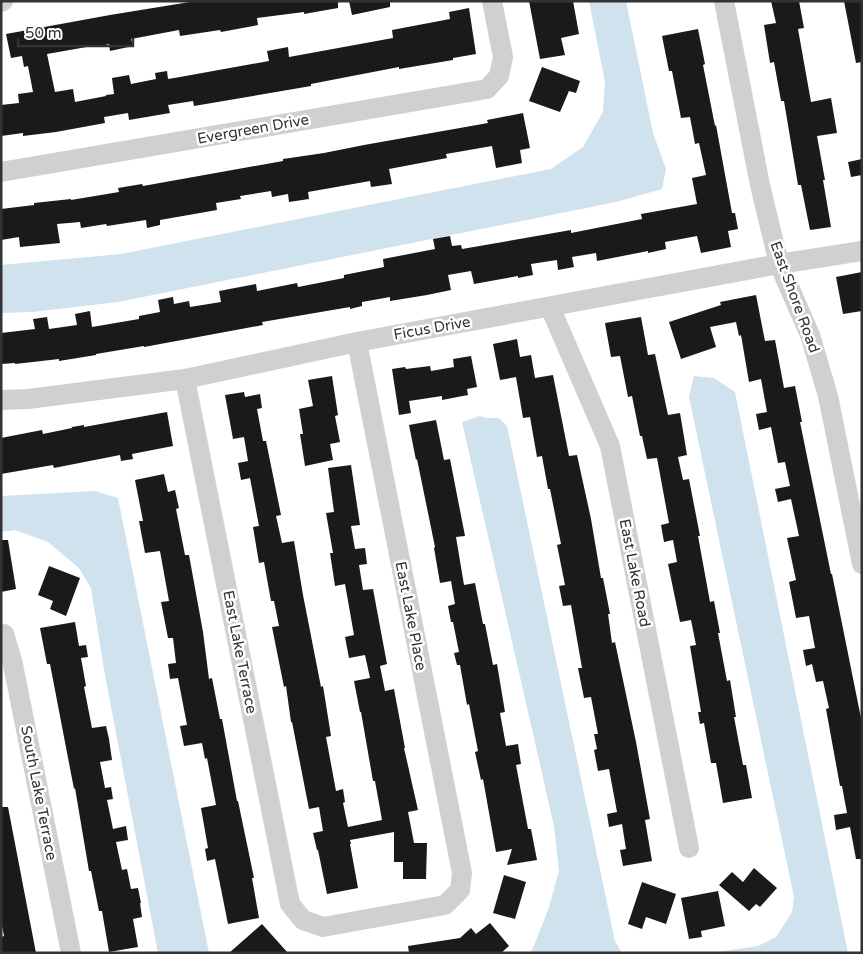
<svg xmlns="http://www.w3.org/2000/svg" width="863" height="954" font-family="'Varela Round',sans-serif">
	<rect width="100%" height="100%" fill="#fff"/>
	<path fill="#cfe2ee" d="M589,1H626L653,133L666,169L662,189L616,202L118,302L32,312L1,313V265L121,254L551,169L583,147L603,112L605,82Z
		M694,376L714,378L735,392L848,953H712L758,946L776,937L792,912L794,897L689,397Z
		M480,416L487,418H499L507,426L615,941L622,953H529L533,948L548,910L559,871L554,826L462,422Z
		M95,491L118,498L209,953H158L104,670L91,588L79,568L48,542L15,530L1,532V496Z"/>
	<path fill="#1a1a1a" d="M196,1H338V8L304,14V12L257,18L258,25L221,32L220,30L180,36L179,30L131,39L133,46L110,51L109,44L98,47V45L47,54L55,92L73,89L75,102L106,96V95L114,94L112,78L129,75L131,84L156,79L155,73L167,71L168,79L180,77L269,61L267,51L288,47L289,57L393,38L392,30L450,19L449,12L469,8L476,54L453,58V60L399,69V67L352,76L311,84V86L194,106L193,101L168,105L170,113L129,120L128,113L104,117L105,123L56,132L23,136V133L1,136V105L19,103L18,94L33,92L28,66L24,67L22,56L11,58L6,34L110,15Z
		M349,1H390V7L352,15Z
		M529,1H573L579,34L561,38L565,55L540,59Z
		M771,1H799L804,28L798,29L811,102L831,98L837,133L817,136L825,180H823L831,227L810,230L801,185H798L784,101H781L774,62L770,63L764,25L776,23Z
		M844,1H862V62L856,63Z
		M698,29L705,64L703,65L715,126L716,125L732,213H735L738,229L728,231L731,247L701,253L697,236L665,242L666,249L648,253V251L597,261L596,253L572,257L574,267L558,270L557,260L531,264L533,275L518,278V276L474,284L471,271L448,275L451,290L427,295L390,301V297L362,302V306L350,309V307L262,322L263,325L144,347V346L96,354V355L59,361V359L15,364V363L1,364V333L35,329L33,319L47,317L49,329L77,325L75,314L90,311L92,327L139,319V316L160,312L158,300L173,297L174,304L189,301L190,307L221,302L219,291L256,284L257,291L297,283L298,287L344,278V275L384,267L383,259L435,249L433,239L450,236L452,246L461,245L462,249L571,230V233L642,219L641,214L697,204L692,178L706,175L699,143L695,144L690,117L681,118L672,71H669L662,36Z
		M542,67L580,81L576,93L569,91L560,112L529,101Z
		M523,113L530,148L520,150L522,163L496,168L492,146L446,154L447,158L389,169L392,184L371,187L370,181L308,192L309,199L289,202L288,194L272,197L271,191L240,196L241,199L216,203L217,210L160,220V225L147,228L146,220L107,226L106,224L81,228L80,222L57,224L60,243L20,247L19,237L1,240V209L34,205V203L71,199V200L119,192L118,188L142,184L143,186L283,161V159L324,153L364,145L488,123L487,120Z
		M862,159V175L851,177L848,162Z
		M862,272V311L843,314L836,277Z
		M756,295L765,341L775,340L784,388L795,386L802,422H800L831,574H832L862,723V859H856L850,827L836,830L834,815L847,813L842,786H840L826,709L829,708L823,681L816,682L812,664L806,666L803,650L815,648L809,616L796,618L789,582L796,580L787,538L799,536L791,499L778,502L775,489L790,486L785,462L778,463L771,427L759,430L756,414L767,412L761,379L749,382L741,335L739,336L736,322L710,327L716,347L681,359L669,322L721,305L720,302Z
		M641,317L648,355L655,354L668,415L680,413L687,455L678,457L683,480L689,479L700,536H698L710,602L714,601L720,633H718L727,681L730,680L736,717H734L743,765H746L752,798L723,803L716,763H711L704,723L700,724L698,712H701L690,646L696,645L691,620L680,622L668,564L677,562L673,540L664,542L661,525L669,523L657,458L647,459L642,436H640L632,396L628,397L620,356L611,357L605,323Z
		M517,339L520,357L531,355L535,378L553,375L569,456L577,455L591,519L601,578H603L610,614H608L612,643L615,642L636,742L650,819L645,820L652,861L623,866L620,850L626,849L622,824L609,827L607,814L617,812L609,769L598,771L594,750L597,749L594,734H598L591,697L584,698L578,668H582L571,605L563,606L559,586L565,585L557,545L561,544L550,489H548L542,456L537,457L530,417L523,418L516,377L500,380L493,344Z
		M471,356L477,387L467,389L468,395L442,400V396L409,401L411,413L399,415L392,369L405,367L406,369L430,366L431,371L454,367L453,359Z
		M332,376L338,415L335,416L340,442L330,444L333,460L305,466L300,434H303L299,409L313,406L308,380Z
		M244,392L245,397L260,394L262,408L257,409L263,441H266L281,515L276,516L282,543L294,541L303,595L321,687L323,686L331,736L326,737L336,791L343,789L345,802L343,803L348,827L382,820L375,781H373L361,712H360L354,681L370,678L365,655L349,658L345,637L354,635L345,584L335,586L330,553H333L326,513L334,512L328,468L351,465L360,525L351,526L355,549L365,548L367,564L359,565L363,590L373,589L387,664L380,666L385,691L394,689L405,748H404L418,810L408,812L414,843H427L426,879H403V862H394V832L350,840L351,844H350L358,888L327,894L318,850H317L313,833L323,831L319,807L309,809L292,722H291L286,686L284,687L272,627L279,626L274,601H271L264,562L259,563L253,527L259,526L250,478L241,480L238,463L248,461L244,437L233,439L225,395Z
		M167,412L173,446L132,454L133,459L121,461L120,455L54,468L53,465L1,474V438L42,430L43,434L72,428V427L84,425V427Z
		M436,420L444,460L450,459L465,536L456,537L464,585L475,583L483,624H485L493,665L497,664L505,712L500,713L506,746L518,744L521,764L516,765L528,829H531L537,860L507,865L512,849L496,852L483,779L481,780L475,752L478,751L469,704L467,705L460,665H457L454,653L459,652L453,622H451L448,606L455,604L451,581L440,583L434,548L435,547L417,459L416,460L409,425Z
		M164,474L168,492L175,490L179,508L176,509L185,555H189L203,632L209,679L212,678L220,719H222L237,801H238L254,878H252L259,918L228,924L215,859L207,861L205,849L208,848L201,808L216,805L207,758L205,759L202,743L184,746L180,726L187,725L178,678L170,679L168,664L176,663L173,638H168L161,602L169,601L160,551L145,553L139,521H143L135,480Z
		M1,540H8L16,589L1,592Z
		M49,566L80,578L66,616L50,609L53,601L38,595Z
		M75,622L79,646L86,645L88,657L81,658L86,686L84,687L92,728L106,726L109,739L112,760L100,762L105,788L111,787L113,799L107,800L113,829L126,826L128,840L116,842L122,870L127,869L131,889L138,888L141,903H140L142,917L133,919L138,947L109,952L102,911H99L91,871H89L75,788L74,789L50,664H47L40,628Z
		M1,807H8L36,953H1V937L4,936L1,921Z
		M754,868L777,888L760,907L756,904L749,911L719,885L732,872L743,882Z
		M504,875L526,882L515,919L493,913Z
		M642,882L676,894L666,924L646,917L642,929L628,924Z
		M718,891L725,926L701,931L702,937L689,939L681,898Z
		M490,923L509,946L501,953H409L408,946L460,938L471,928L476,934Z
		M262,924L288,953H229Z"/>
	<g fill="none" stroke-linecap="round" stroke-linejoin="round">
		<path stroke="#d0d0d0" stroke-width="20" d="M724,1L760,185L779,264L810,335L828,396L862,564
			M1,2L3,1
			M1,172L487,89L499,76L503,57L492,1
			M550,307L610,446L689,848
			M185,379L290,904L303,920L323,927L445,905L460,890L462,873L357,342
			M1,400L28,399L185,379L357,342L779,264L862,251
			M4,634L12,660L71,953"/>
	</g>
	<g text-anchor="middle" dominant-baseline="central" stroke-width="5" stroke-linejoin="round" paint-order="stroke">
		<g font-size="15" fill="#333" stroke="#fff">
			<text transform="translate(253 129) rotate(-10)">Evergreen Drive</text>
			<text transform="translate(795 297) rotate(70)">East Shore Road</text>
			<text transform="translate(432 328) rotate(-10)">Ficus Drive</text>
			<text transform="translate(635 573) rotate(79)">East Lake Road</text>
			<text transform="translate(411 616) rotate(79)">East Lake Place</text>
			<text transform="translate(240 652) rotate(79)">East Lake Terrace</text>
			<text transform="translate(39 793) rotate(79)">South Lake Terrace</text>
		</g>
	</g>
	<rect width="863" height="954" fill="none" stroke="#333333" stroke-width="5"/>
	<path d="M18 38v8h115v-8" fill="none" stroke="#333333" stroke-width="2.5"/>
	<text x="25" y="38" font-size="15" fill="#333333" stroke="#ffffff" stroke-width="4" paint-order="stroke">50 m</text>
</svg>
